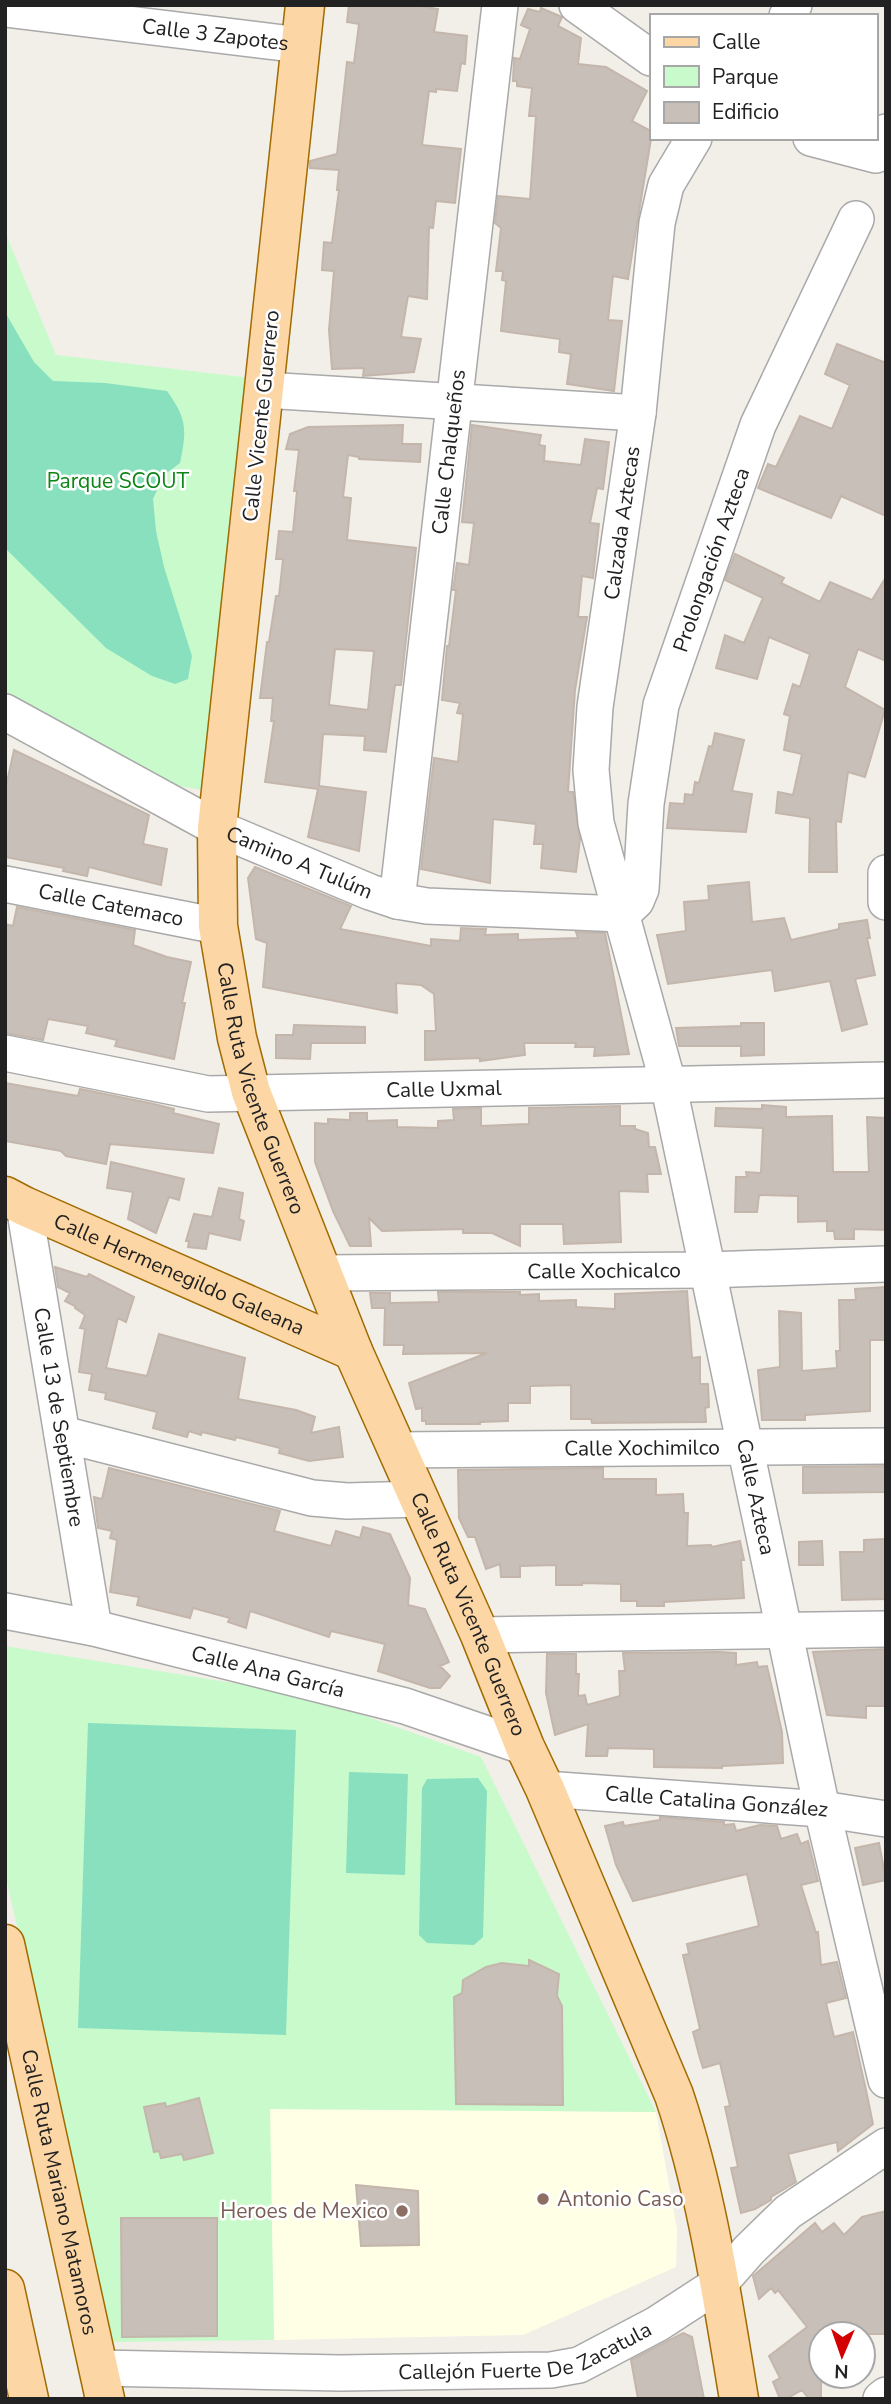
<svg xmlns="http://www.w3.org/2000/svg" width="891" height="2404" font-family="'Nunito Sans',sans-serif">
	<rect width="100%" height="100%" fill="#f2efe9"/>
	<path fill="#ffffe5" d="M269,2109L656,2112L677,2229L676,2267L523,2335L274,2340Z"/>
	<path fill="#c8facc" d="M5,232L56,355L251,378L218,691L202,790L179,786L176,790L5,698Z
		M5,1646L306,1695L481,1757L656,2112L270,2109L274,2340L110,2342L5,1873Z"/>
	<path fill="#88e0be" d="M5,312L34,362L53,381L105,383L167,391C187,419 187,429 180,463L164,475L153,499L156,531L164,567L192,656L188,679L175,684L152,676L106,648L5,548Z
		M88,1723L296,1730L286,2035L78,2028Z
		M349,1772L408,1774L405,1875L346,1873Z
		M478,1778L487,1791L483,1937L474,1945L427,1943L419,1935L422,1788L427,1779Z"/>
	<path fill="#c7bfb8" stroke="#c4b6ab" stroke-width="2" fill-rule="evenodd" d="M349,5H414L438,9L434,32L467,36L465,64L461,63L457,91L436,89V92L429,91L422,145L461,149L455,203L436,201L433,228L429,227L427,299L408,296L401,337L421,339L414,372L363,376L364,368L332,369L329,330L334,271L322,270L324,242L332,243L339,190H337L339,170L310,168V161L337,154L347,62L354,63L359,24L347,22Z
		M541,8L562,17L558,26L581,38L578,64L606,67L647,91L632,121L651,131V139L628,279L613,276L608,320L622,321L614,391L567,384L571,354L559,352L560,339L501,331L506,281L502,280L503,271H496L501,228L495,223L498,196L530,199L536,116H529L532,88L517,86V81H513L514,58L520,59L530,29L521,25L528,9L540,12Z
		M837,344L886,363V516L841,496L831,518L758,488L768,464L776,467L800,416L832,429L850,385L825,374Z
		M403,425L402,444H421L420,462L359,459V457L348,455L343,497L351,498L347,540L416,548L401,685H395L386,752L364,750L365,736L323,734L319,786L366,792L359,851L308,837L318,789L265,782L274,721H271L273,698H260L267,642H269L276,596H279L283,559H276L279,531L293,532L297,491H294L299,450L286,449L290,434L308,427ZM335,649L374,651L368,710L329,705Z
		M472,425L541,435L539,445L545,446L544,461L581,465L585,439L609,442L603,489L597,488L590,523L599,524L593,578L582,576L578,617H587L575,690L568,792H573L580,839L576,872L541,868L543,844H534L536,824L493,819L490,883L421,869L434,758L458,762L463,714L457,713L460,703L442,700L447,646H449L456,590H453L457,563L469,565L474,523L462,522Z
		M735,554L784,578L781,583L820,602L830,582L872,600L886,577V661L858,649L845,687L885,710L865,777L848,772L841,822L836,821L837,872H809L810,818L776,813L778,792L793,795L802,754L784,750L790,716L784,714L793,684L800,687L810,654L769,637L757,679L716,668L725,635L744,643L763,598L725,580Z
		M715,733L744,740L732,791L752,794L746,832L667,828L670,803L684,804L685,794L693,795L695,782L699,783L709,746L712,747Z
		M14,750L149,815L143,844L167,849L161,885L89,867L87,876L63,871L64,868L5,857V791Z
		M255,867L351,906L340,929L431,946V939L460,941L461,928L486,929L485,935L518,934V940L578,938L576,932L605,933L629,1054L594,1056L595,1047H575L576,1043H524L525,1055L480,1061V1058L425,1060V1031H436L434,994L421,985L396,983L397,1013L263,987L267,943L256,939L248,878Z
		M749,882L752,922L784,918L791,940L839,929V924L867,920L870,938H867L875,975L855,979L867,1024L842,1031L830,981L775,991L772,970L668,984L657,935L686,931L684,902L709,900L708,886Z
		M17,907L135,930L133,945L167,957L191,962L182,1003H185L174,1059L115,1046L117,1040L86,1033L88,1026L48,1019L43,1040L5,1033V924L13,926Z
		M741,1023H764V1055L741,1056V1046H679L676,1028L741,1026Z
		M294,1025L365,1027V1043H311L310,1059L276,1058V1035H293Z
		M5,1083L78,1096L80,1089L154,1104L174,1109L173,1113L219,1124L213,1153L110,1144L106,1164L66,1156L61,1151L5,1141Z
		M762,1105L786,1107V1117L832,1116L833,1172H869L867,1117L886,1118V1230L854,1229V1239H835L834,1231H827V1221L798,1222V1196L759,1195L757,1212H735L736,1177H747L746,1172L761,1173L763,1128L715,1126L716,1108L762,1109Z
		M620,1106V1126H635V1129L648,1133L649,1147H655L661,1174H647L648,1192L619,1191L621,1242L564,1244L563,1224H520V1246L492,1233H463V1229L382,1231L369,1218L371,1246H350L333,1211L315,1162V1123L328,1124V1119L350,1120V1113H367V1121L397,1120V1127L438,1128V1121L454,1120L453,1109L481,1108V1126L529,1124V1108Z
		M111,1162L184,1179L179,1200L169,1197L156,1233L128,1219L133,1192L107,1188Z
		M219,1188L243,1193L239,1219L244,1221L240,1240L209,1233L206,1249L188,1247L189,1241H186L194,1214L212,1217Z
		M55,1267L87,1277L89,1274L134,1297L126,1322L118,1318L106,1368L147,1376L159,1334L245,1358L238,1399L296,1410L315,1417L311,1433L339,1427L343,1457L309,1461L279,1453L280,1448L236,1437L235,1440L202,1432L201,1435L189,1431L187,1437L153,1428L157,1412L105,1399L106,1393L89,1390L92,1374L79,1372L85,1329L80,1328L85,1315L75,1308V1306L65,1301L70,1293L58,1287Z
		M886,1287V1340H870V1411L805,1415V1420H762L758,1370L780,1367L779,1311L801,1313L802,1371L837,1368L836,1351H840L839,1300H856L855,1289Z
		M687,1291L692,1358L700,1357V1384H708L709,1407L705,1408L706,1422L592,1423L591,1419H571V1385L530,1386V1403H508V1421L480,1422V1424H426V1421H422V1408L416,1409L409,1383L487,1353L403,1354L404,1345H384L385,1308H372L370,1293H390V1303L439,1302L438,1292H520V1295L539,1294V1301L576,1300V1307L615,1309V1294Z
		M886,1466V1492L803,1493V1467Z
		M109,1468L280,1511L274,1531L331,1546L336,1531L360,1538L363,1527L390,1534L410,1578L408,1605L425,1609L449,1662L440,1666L450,1676L440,1688H430L378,1671L385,1644L331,1631L329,1637L250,1611L246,1628L228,1622L230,1618L193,1608L190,1618L137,1605L139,1597L110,1592L117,1540L110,1538L112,1531L98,1528L94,1497L102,1499Z
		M603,1468V1479H656V1495L683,1494L684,1513H688L687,1546L711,1545L712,1547L740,1541L744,1560H741L744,1598L664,1602V1606H637V1601H621V1584L582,1583V1585H556V1565L520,1566V1577H501L500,1564L486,1569L475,1537H468L459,1518L458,1470Z
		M886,1539V1599L842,1600L840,1552H864V1540Z
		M822,1541L823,1565H799V1542Z
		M886,1649V1706H866V1718L827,1715L813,1652Z
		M720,1652L736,1653V1665L757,1662L758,1667L767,1666L782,1732L783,1763L722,1766V1768L654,1767V1749L608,1748L607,1756H586L588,1724L555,1735L546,1693L547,1654H576V1674H579L578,1696L585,1695L587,1705L620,1696L619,1671H625L623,1653Z
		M660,1817L724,1822V1825L734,1824L736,1831L760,1825L777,1826L781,1839L797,1834L801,1844L808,1841L818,1881L801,1885L816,1933L818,1932L821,1965L837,1962L846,1998L826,2003L834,2037L853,2032L866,2090L873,2124L838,2151L837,2142L788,2154L796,2182L771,2197V2200L755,2209L741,2213L731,2168L738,2167L725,2107L730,2106L720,2063L703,2068L699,2055L693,2032L700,2029L683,1955L689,1954L687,1944L759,1926L747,1874L633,1901L616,1865L605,1826L623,1822L624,1826L660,1820Z
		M879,1843L886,1880L863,1885L855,1848Z
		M529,1960L559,1974L557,1996L562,2006L563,2105L456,2104L454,1997L462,1993L463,1980L486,1967L502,1963L529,1966Z
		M199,2098L213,2153L184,2160L182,2154L161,2158L159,2151L154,2152L144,2107L165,2103L166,2107Z
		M356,2185L418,2191L419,2245L361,2246Z
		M886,2211V2334H821V2399H809L802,2390L786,2399H780L773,2382L780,2378L769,2356L807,2327L778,2290L775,2293L771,2288L759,2299L753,2276L815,2223L822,2232L834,2223L844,2235L862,2217Z
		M121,2218H217V2336L122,2337Z
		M683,2333L692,2337L704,2399H638L631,2360Z"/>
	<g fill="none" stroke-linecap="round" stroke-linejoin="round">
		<g stroke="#a9a9a9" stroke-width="38">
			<g id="minor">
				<path d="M577,5L651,58"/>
				<path id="s1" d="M5,9L300,45"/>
				<path d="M787,16L794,5"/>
				<path id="s2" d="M694,138L666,185L657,223L638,413L595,707L591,770L596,823L668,1083L822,1809L886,2080"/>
				<path d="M811,138L876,155L886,132"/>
				<path d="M264,390L638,413"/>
				<path id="s3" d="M5,712L217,828L370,892L397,901L427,906L622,914"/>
				<path d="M886,873V902"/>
				<path id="s4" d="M5,884L218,926"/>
				<path id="s5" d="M397,901L500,5"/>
				<path id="s6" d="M622,914L636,901L641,889L646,804L661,705L758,425L856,219"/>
				<path id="s7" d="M5,1053L208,1094L886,1080"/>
				<path id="s8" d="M24,1206L94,1628"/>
				<path id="s9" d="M322,1273L707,1270L886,1264"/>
				<path d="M62,1434L312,1498L347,1501L420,1499"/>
				<path id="s10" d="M397,1450L886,1446"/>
				<path id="s11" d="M5,1611L94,1628L405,1706L525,1747"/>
				<path d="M480,1635L886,1629"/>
				<path id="s12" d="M545,1789L822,1809L886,1819"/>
				<path id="s13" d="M99,2368L340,2373L551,2370L579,2365L657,2324L720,2283L749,2250L788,2212L886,2146"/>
				<path d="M881,2399L886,2395"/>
			</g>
		</g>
		<g stroke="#a06b00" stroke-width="41">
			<g id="major">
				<path id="s14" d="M305,5L217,828L218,926L237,1038L251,1092L353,1351L480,1635L525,1747L545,1789L674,2095C707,2193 722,2297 739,2399"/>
				<path id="s15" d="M5,1196L24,1206L353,1351"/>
				<path id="s16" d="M5,1944L105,2399"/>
				<path d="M5,2289L29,2399"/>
			</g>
		</g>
		<use href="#minor" stroke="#fff" stroke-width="35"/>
		<use href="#major" stroke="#fcd6a4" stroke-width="38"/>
	</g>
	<g fill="#8d6e63" stroke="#fff" stroke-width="2.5">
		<circle cx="543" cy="2199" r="7"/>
		<circle cx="402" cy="2211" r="7"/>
	</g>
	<g text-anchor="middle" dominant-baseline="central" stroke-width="5" stroke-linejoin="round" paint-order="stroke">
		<g font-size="21" fill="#222" stroke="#fff">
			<text stroke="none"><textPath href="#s1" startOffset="212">Calle 3 Zapotes</textPath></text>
			<text transform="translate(261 416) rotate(-84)">Calle Vicente Guerrero</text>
			<text stroke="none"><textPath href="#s5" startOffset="452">Calle Chalqueños</textPath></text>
			<text transform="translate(622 523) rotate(-82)">Calzada Aztecas</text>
			<text stroke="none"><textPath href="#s6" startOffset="371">Prolongación Azteca</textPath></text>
			<text stroke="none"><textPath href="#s3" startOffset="331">Camino A Tulúm</textPath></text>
			<text stroke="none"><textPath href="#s4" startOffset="108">Calle Catemaco</textPath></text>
			<text stroke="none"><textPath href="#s14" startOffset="1094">Calle Ruta Vicente Guerrero</textPath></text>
			<text stroke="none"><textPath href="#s7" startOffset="443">Calle Uxmal</textPath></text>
			<text stroke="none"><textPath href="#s9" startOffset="282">Calle Xochicalco</textPath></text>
			<text stroke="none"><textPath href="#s15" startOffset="191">Calle Hermenegildo Galeana</textPath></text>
			<text stroke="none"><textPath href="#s8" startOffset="214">Calle 13 de Septiembre</textPath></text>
			<text stroke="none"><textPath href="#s10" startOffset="245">Calle Xochimilco</textPath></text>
			<text stroke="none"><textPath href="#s2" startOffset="1391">Calle Azteca</textPath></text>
			<text stroke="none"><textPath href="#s14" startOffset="1661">Calle Ruta Vicente Guerrero</textPath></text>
			<text stroke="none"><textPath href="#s11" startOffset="270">Calle Ana García</textPath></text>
			<text stroke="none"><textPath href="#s12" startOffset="172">Calle Catalina González</textPath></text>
			<text stroke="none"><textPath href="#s16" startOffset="254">Calle Ruta Mariano Matamoros</textPath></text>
			<text stroke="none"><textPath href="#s13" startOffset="430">Callejón Fuerte De Zacatula</textPath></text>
		</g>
		<g font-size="21" fill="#0c8416" stroke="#fff">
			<text x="118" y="481">Parque SCOUT</text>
		</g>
		<g font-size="21" fill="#785e54" stroke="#fff" text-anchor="start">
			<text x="557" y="2199">Antonio Caso</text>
			<text x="388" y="2211" text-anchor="end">Heroes de Mexico</text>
		</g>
	</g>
	<rect width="891" height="2404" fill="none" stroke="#222222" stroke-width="14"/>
	<rect x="650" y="14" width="228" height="126" fill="#ffffff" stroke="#a7a7a7" stroke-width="2"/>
	<rect x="664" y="37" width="35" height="10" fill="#fcd6a4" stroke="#a7a7a7" stroke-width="2"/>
	<text x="712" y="49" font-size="21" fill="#222222">Calle</text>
	<rect x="664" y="66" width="35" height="21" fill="#c8facc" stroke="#a7a7a7" stroke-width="2"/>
	<text x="712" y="84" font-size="21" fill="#222222">Parque</text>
	<rect x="664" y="102" width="35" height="21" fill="#c7bfb8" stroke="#a7a7a7" stroke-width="2"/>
	<text x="712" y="119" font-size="21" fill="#222222">Edificio</text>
	<g transform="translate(842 2355) rotate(182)"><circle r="33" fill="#ffffff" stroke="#a7a7a7" stroke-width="2"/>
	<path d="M0-5L12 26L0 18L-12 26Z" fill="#d40000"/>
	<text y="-10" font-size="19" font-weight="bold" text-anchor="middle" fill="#222222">N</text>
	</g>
</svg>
